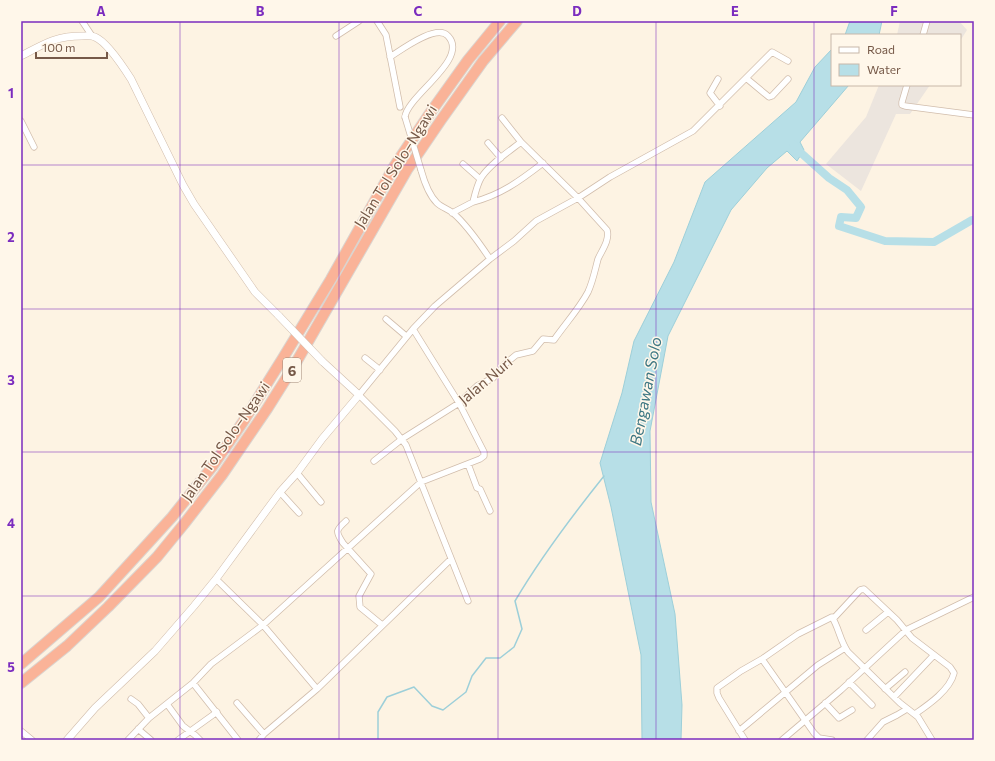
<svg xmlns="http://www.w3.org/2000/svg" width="995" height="761" font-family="Commissioner,sans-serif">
	<rect width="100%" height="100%" fill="#fdf3e3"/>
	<path fill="#ece5de" d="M900,21H959L967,30L960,41V35H897Z
		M879,85H930L910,114H896L861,191L826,164L866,117Z"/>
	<path fill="#b7dfe7" stroke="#9dcfd9" d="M850,21H882L879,35H845Z
		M832,49V85H849L800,142L804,150L797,161L787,151L767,168L731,210L668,336L650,431L651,502L675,614L682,705L681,740H642L641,655L611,507L600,463L622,393L634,341L674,262L705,182L796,102L815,67Z"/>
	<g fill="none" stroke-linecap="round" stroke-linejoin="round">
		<path stroke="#9dcfd9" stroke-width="1.5" d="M378,740V712L387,697L414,687L432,706L443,710L466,692L472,676L486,658H500L514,647L522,629L515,601C541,557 572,516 604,476"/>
		<path stroke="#b7dfe7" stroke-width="8" d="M794,145L800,152L829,178L847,190L861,207L856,218L841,217L839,226L885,241L934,242L972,220H974"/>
		<g stroke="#d1bdac" stroke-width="7">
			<path id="minor" d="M82,21L92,36
				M377,21L386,35L400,107
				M923,35L927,21
				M336,36L359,21
				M390,57C401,50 437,23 448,36C470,59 407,96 405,117
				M746,78L769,97L772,96L788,79
				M718,79L710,93L720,106
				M907,85L902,102V105L905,106L974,115
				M21,121L34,147
				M488,143L501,158
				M463,164L480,179
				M421,170C424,181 428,194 437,203C441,207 448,209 453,213C466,224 480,244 490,259
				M473,202C501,195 521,180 543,163
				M452,213L473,202C475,194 477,185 481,178C489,165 508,152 521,142
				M386,319L406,336
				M365,358L380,370
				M374,461L402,439L459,403L477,386L493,378L505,364L516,355L533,351L543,339L554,340C565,324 579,309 588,292C593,281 595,270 598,259C602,250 610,240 607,230L578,198L521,142L502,118
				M468,464L477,488L480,489L490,511
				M297,473L321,502
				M280,492L299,513
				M346,521C336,530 335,531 343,543L371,574L359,596L360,607L382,625
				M216,579L263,625L317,689
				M468,601L406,445L395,431L359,395L413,329L435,306L490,259L514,241L536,221L578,198L610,177L693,131L772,52L788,61
				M833,619L860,590L864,589L897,620L912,638L950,667L954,673C950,690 928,705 915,714
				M866,630L888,612
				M762,659L814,733L819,738L832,740
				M849,682L872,705
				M193,683L238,740
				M885,689L905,672
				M894,697L934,655
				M131,699L138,704L149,718
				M237,703L264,734
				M825,703L839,718L852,710
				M167,704L183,726L195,735L200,740
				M138,729L151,740
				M21,731L32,740
				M739,731L818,665L845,648
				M128,740L149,718L193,683L211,664L263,625L421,482L480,459L484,456V452L459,403L413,329
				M178,740L217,712
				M259,740L264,734L317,689L451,559
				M745,740L719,698L717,693V688L741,671L762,659L798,634L832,617C839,628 840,641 848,652L900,703L918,717L932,740
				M782,740L841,690L906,630L974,597
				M867,740L883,722L897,715L907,709"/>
		</g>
		<g stroke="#d1bdac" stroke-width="8">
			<path id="tertiary" d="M21,56C44,44 55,36 82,36C86,36 91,35 95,37C107,42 124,68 131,79L183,185L194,204L255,292L279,316
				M67,740L95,708L155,651L194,606L216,579L280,492L297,473L322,439L359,395L322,361"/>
		</g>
		<g stroke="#dbd4cf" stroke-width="12">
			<path id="motorway" d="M21,664L99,597L172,517L212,467L243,422L283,358L331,279L395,165L428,116L468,60L500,21
				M21,683L67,646L108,607L157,557L184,524L222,475L267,409L294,366L407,170L441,120L483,61L517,21"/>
		</g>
		<use href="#minor" stroke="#fff" stroke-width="5.5"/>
		<use href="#tertiary" stroke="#fff" stroke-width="7"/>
		<use href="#motorway" stroke="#fab398" stroke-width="10"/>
		<g stroke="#d1bdac" stroke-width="7" stroke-linecap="butt">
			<path id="minor-bridge" d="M405,117L421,170"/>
		</g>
		<g stroke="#d1bdac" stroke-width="8" stroke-linecap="butt">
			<path id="tertiary-bridge" d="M279,316L322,361"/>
		</g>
		<use href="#minor-bridge" stroke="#fff" stroke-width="5.5"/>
		<use href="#tertiary-bridge" stroke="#fff" stroke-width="7"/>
	</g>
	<path fill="none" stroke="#7b2cbf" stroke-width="1" stroke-opacity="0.55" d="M180,21V740M339,21V740M498,21V740M656,21V740M814,21V740M21,165H974M21,309H974M21,452H974M21,596H974"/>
	<g text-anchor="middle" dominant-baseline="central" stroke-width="3" stroke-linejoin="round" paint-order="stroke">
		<rect fill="#fff7ea" stroke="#9f8879" stroke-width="1" x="283" y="358" width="18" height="24" rx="3"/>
		<g font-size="14" font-weight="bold" fill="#765948">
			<text x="292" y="370">6</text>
		</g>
		<g font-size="15" fill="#765948" stroke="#fff7ea">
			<text transform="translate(395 166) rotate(-58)">Jalan Tol Solo–Ngawi</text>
			<text transform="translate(485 380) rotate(-40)">Jalan Nuri</text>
			<text transform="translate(225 441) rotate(-55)">Jalan Tol Solo–Ngawi</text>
		</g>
		<g font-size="16" font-style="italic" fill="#3e7783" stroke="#fff7ea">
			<text transform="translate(645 391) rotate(-79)">Bengawan Solo</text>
		</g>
	</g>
	<rect width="995" height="761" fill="none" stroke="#fff7ea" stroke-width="44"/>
	<rect x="831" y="34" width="130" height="52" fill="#fff7ea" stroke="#c8b8a9"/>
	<rect x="839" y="47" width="20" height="6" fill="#ffffff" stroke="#c8b8a9"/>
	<text x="867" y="54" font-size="12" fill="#765948">Road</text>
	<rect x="839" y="64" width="20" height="12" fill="#b7dfe7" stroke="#c8b8a9"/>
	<text x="867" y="74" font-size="12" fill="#765948">Water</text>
	<path d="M36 52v6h71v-6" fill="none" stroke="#765948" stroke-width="2"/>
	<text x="42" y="52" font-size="12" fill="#765948" stroke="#fff7ea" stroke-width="3" paint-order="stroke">100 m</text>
	<rect x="22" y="22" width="951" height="717" fill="none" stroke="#7b2cbf" stroke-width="1.5"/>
	<g font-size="13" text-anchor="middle" font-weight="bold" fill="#7b2cbf">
		<text x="101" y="16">A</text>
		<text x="260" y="16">B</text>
		<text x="418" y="16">C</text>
		<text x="577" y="16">D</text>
		<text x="735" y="16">E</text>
		<text x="894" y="16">F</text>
		<text x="11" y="98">1</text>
		<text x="11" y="242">2</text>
		<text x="11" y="385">3</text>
		<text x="11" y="528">4</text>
		<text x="11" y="672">5</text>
	</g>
</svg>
